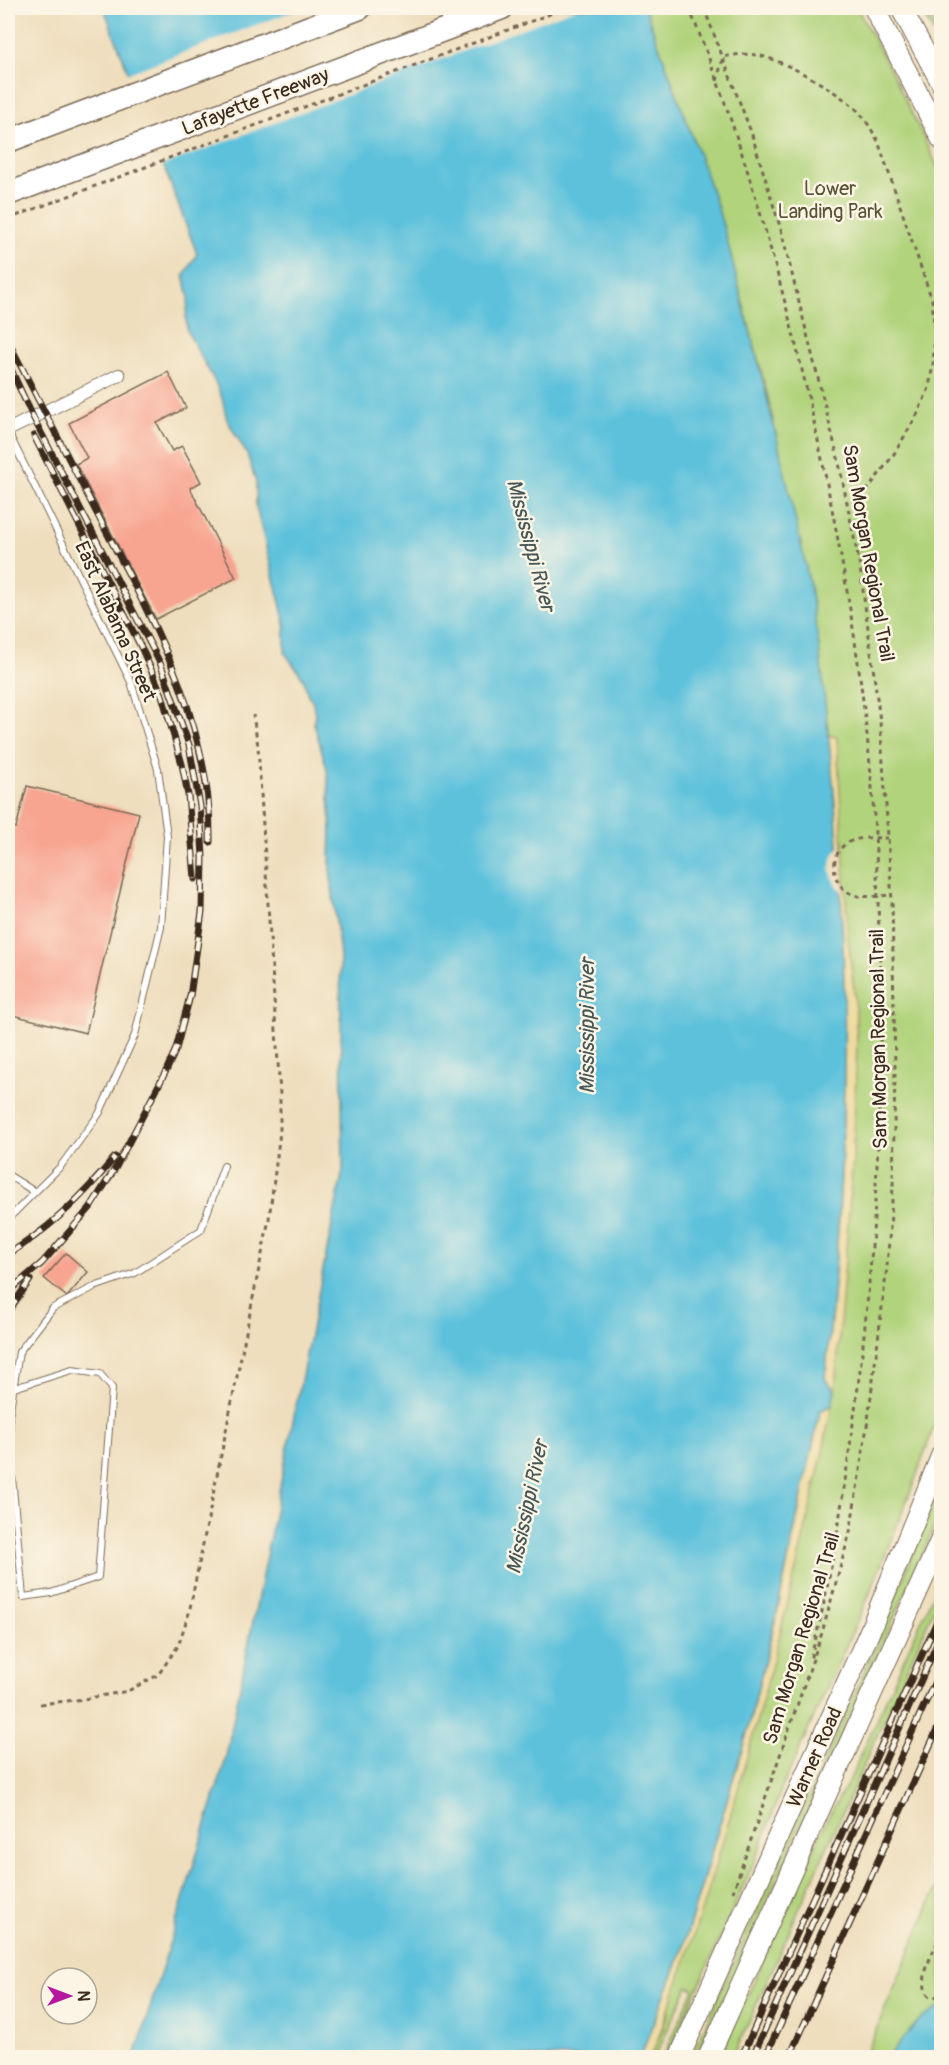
<svg xmlns="http://www.w3.org/2000/svg" width="949" height="2065" font-family="Pangolin,sans-serif">
<rect width="100%" height="100%" fill="#fcf5e5"/>
<filter id="ink" filterUnits="userSpaceOnUse"><feTurbulence type="fractalNoise" baseFrequency=".0167" numOctaves="2"/><feDisplacementMap in="SourceGraphic" scale="12" xChannelSelector="R" yChannelSelector="G"/><feConvolveMatrix kernelMatrix="1 2 1 2 8 2 1 2 1" color-interpolation-filters="sRGB"/></filter>
<filter id="wash" filterUnits="userSpaceOnUse"><feTurbulence type="fractalNoise" baseFrequency=".008" numOctaves="4" result="noise"/><feDisplacementMap in="SourceGraphic" scale="24" xChannelSelector="R" yChannelSelector="G"/><feGaussianBlur stdDeviation="1.35" result="paint"/><feColorMatrix in="noise" values="0 0 0 0 0 0 0 0 0 0 0 0 0 0 0 0 0 1.4 0 .05"/><feComposite in="paint" operator="in"/></filter>
<g filter="url(#wash)">
<rect width="100%" height="100%" fill="#eedebd"/>
<g fill="#b1d37b" stroke="#767e4c" stroke-width="1.5">
<polygon points="645,8 857,8 896,80 942,176 941,1406 915,1480 869,1595 781,1790 761,1846 667,2058 663,2057 694,1989 688,1986 655,2057 651,2057 669,2013 672,1979 793,1542 807,1478 832,1404 835,1390 825,1379 844,1062 838,842 821,672 805,567 767,393 718,209"/>
<polygon points="941,1484 941,1510 923,1553 697,2057 691,2057 879,1639"/>
<polygon points="941,1577 941,1593 733,2057 720,2057 825,1823 850,1779"/>
<polygon points="941,1878 941,2057 864,2058 870,2044"/>
</g>
<polygon fill="#8cb56b" stroke="#647044" stroke-width="1.5" points="920,8 941,8 941,47"/>
<g fill="#eeda9e" stroke="#94825e" stroke-width="1.5">
<path d="M828 735 837 737 848 938 855 998 857 1043 853 1159 835 1390 825 1379C849 1165 851 950 828 735Z"/>
<path d="M832 1405C807 1534 774 1662 738 1789 712 1880 685 1969 651 2057L640 2058 681 1954 746 1736 777 1612 820 1411Z"/>
</g>
<g fill="#5dc1db" stroke="#4c767c" stroke-width="1.5">
<path d="M104 8H645C669 74 694 139 717 206 728 239 735 274 744 308 767 393 787 480 806 567 818 624 823 683 829 741 852 953 848 1168 825 1379L835 1390 832 1405 820 1411 777 1612 746 1736 681 1954 640 2057H135L225 1762 343 1170 340 956 330 869 331 823 327 769 314 723 315 714 313 702 308 695 303 678 285 653V623L256 507V482L247 454 227 420 222 398 215 382 187 331 186 317 189 297 184 276 197 254Z"/>
<polygon points="941,2006 941,2057 888,2057 919,2020"/>
</g>
<g fill="#eedebd">
<polygon points="301,8 577,8 161,166 126,74"/>
<polygon points="842,843 844,894 834,882 830,869 833,855"/>
</g>
<g id="blocks">
<g fill="#f7a490">
<polygon points="168,372 186,408 157,423 172,451 182,446 201,482 190,488 236,578 156,619 76,464 87,458 69,423"/>
<polygon points="27,786 139,813 86,1033 8,1014 8,826 16,828"/>
<polygon points="66,1253 88,1272 67,1297 44,1278"/>
</g>
</g>
</g>
<g filter="url(#ink)">
<use href="#blocks" fill-opacity="0" stroke="#7a6956" stroke-width="1.5"/>
<g fill="none" stroke-linecap="round" stroke-linejoin="round">
<defs>
<g id="service">
<polyline points="8,432 131,682 158,769 167,836 161,927 135,1035 99,1114 60,1167 8,1219"/>
<polyline points="8,1175 35,1192"/>
<polyline points="14,1388 72,1370 100,1374 112,1388 98,1577 51,1593 23,1597 11,1466 9,1416 19,1352 53,1308 94,1287 135,1273 201,1230 224,1166"/>
</g>
<polyline id="minor" points="8,430 119,375"/>
<g id="trunk">
<polyline points="874,8 942,140"/>
<polyline points="901,8 942,84"/>
<polyline points="679,2058 869,1633 942,1454"/>
<polyline points="708,2058 942,1537"/>
</g>
<g id="motorway">
<polyline points="8,141 360,8"/>
<polyline points="8,194 502,8"/>
</g>
</defs>
<use href="#service" stroke="#7a6956" stroke-width="8"/>
<use href="#minor" stroke="#7a6956" stroke-width="14"/>
<use href="#trunk" stroke="#7a6956" stroke-width="22"/>
<use href="#motorway" stroke="#7a6956" stroke-width="25"/>
<g stroke="#7a6956" stroke-width="3" stroke-dasharray="4.5 4.5" stroke-linecap="butt">
<path d="M689 8C740 132 777 264 808 395 833 507 855 621 867 736 876 815 878 894 880 972 882 1119 875 1256 856 1402 844 1489 833 1576 810 1660"/>
<polyline points="704,8 751,132 781,230 838,458 860,567 880,721 886,805 892,901 895,1070 893,1187 887,1267 868,1420 850,1532 822,1633 733,1892"/>
<path d="M717 81 723 57C734 55 745 53 756 55 783 59 833 89 854 107 864 116 871 129 878 141L932 300 935 334 933 364 929 388 917 415 894 454 868 489 860 498 848 504"/>
<polyline points="8,219 566,8"/>
<path d="M888 838C875 838 859 836 847 843 827 856 832 888 854 895 865 898 880 896 891 895"/>
<polyline points="40,1704 84,1699 128,1691 158,1675 178,1646 189,1613 269,1219 280,1132 280,1094 258,746 253,715"/>
<path d="M942 1934C934 1949 916 1981 929 1996L942 1997"/>
</g>
<use href="#service" stroke="#fff" stroke-width="6"/>
<use href="#minor" stroke="#fff" stroke-width="12"/>
<use href="#trunk" stroke="#fff" stroke-width="20"/>
<use href="#motorway" stroke="#fff" stroke-width="22"/>
<defs>
<g id="rail">
<path d="M8 341C41 404 73 468 106 531 157 628 212 729 210 842"/>
<polyline points="8,363 33,417 161,665 189,745 200,806 203,857 202,912 190,996 176,1049 167,1069 116,1167 90,1208 42,1263 8,1292"/>
<polyline points="34,436 142,649 162,695 182,764 188,795 195,879"/>
<path d="M8 1254C49 1230 85 1194 115 1157"/>
<polyline points="8,1312 30,1280"/>
<polyline points="741,2058 942,1610"/>
<polyline points="752,2058 942,1633"/>
<polyline points="765,2058 942,1666"/>
<polyline points="789,2058 942,1719"/>
</g>
</defs>
<use href="#rail" stroke="#3b2a1e" stroke-width="7"/>
<use href="#rail" stroke="#fcf5e5" stroke-width="4.5" stroke-dasharray="14" stroke-linecap="butt"/>
</g>
</g>
<g text-anchor="middle" stroke-width="5" stroke-linejoin="round" paint-order="stroke">
<g font-size="20" fill="#3b2a1e" stroke="#fcf5e5">
<text transform="translate(255 101) rotate(-21)" y="7">Lafayette Freeway</text>
<text transform="translate(869 553) rotate(80)" y="7">Sam Morgan Regional Trail</text>
<text transform="translate(116 621) rotate(66)" y="7">East Alabama Street</text>
<text transform="translate(878 1039) rotate(-91)" y="7">Sam Morgan Regional Trail</text>
<text transform="translate(801 1638) rotate(-73)" y="7">Sam Morgan Regional Trail</text>
<text transform="translate(814 1757) rotate(-66)" y="7">Warner Road</text>
</g>
<g font-size="20" fill="#585435" stroke="#fcf5e5">
<text x="830" y="195">Lower<tspan x="830" dy="23">Landing Park</tspan></text>
</g>
<g font-size="21" font-style="italic" fill="#455757" stroke="#fcf5e5">
<text transform="translate(531 545) rotate(75)" y="7">Mississippi River</text>
<text transform="translate(587 1026) rotate(-90)" y="7">Mississippi River</text>
<text transform="translate(527 1507) rotate(-78)" y="7">Mississippi River</text>
</g>
</g>
<rect width="949" height="2065" fill="none" stroke="#fcf5e5" stroke-width="30"/>
<g transform="translate(69 1996) rotate(90)"><circle r="28" fill="#fcf5e5" stroke="#afa495" stroke-width="1.5"/>
<path d="M0-4.5L10 22L0 15L-10 22Z" fill="#b5179e"/>
<text y="-9" font-size="16" font-weight="bold" text-anchor="middle" fill="#3b2a1e">N</text>
</g>
</svg>
